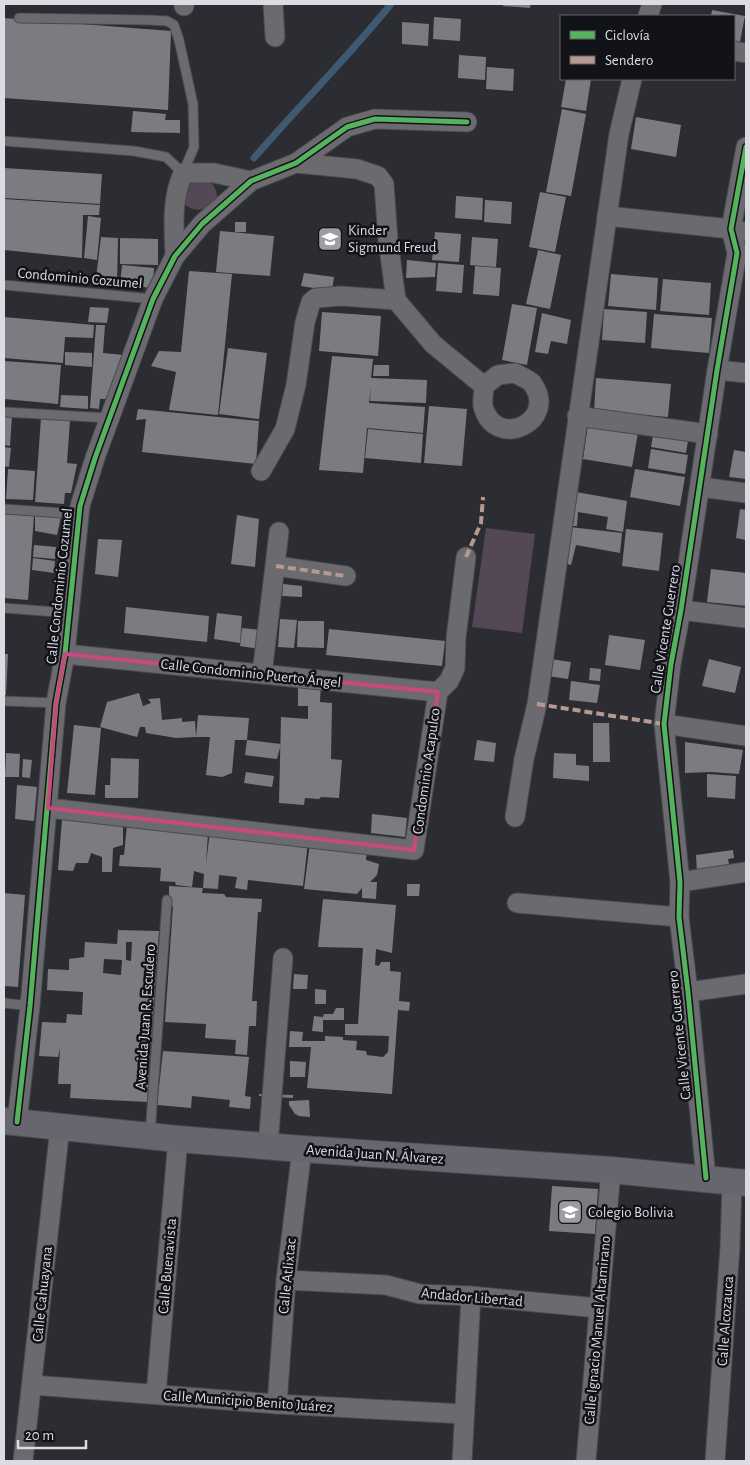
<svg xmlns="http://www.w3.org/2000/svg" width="750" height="1465" font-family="'Alegreya Sans',sans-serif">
<rect width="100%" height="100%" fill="#2c2d33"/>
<g fill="#544856">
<path d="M190 181 211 182C238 217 160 221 190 181Z"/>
<polygon points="486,528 535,534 522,633 472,627"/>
</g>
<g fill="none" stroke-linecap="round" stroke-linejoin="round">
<path stroke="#3f5a70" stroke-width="7" d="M254 158C299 106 348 57 391 4"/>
</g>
<g fill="#7a7c81" fill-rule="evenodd">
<polygon points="504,4 531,4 530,8 503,6"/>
<polygon points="712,10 745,16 739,47 734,46 734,16 711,16"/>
<polygon points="434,17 461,19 460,41 433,39"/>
<polygon points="4,18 171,31 168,110 4,98"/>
<polygon points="402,22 429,24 428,46 402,44"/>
<polygon points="459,55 486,57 485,80 458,78"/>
<polygon points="487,67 514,69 513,91 486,89"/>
<polygon points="566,79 591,79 586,111 561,107"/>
<polygon points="562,109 586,114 571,196 546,192"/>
<polygon points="133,111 166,114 165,120 180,120 180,133 131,132"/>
<polygon points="636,117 681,125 676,157 631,149"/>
<polygon points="4,168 102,174 100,204 4,198"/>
<polygon points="540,192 566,197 555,252 529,247"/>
<polygon points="456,196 483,198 482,220 455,218"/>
<polygon points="4,199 100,205 99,215 83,215 82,258 4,250"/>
<polygon points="485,200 512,202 511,224 484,222"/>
<polygon points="88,216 101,218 97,260 84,258"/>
<rect x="235" y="222" width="11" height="10"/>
<polygon points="220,231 274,236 270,276 216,272"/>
<polygon points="435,232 461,234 459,262 432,260"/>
<polygon points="101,237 118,238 117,286 95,286"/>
<polygon points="472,237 498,239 496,267 470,265"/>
<polygon points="120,238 158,239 158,265 120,264"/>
<polygon points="538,250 561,255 550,309 526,304"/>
<polygon points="407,260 436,263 435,277 406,278"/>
<polygon points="438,263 464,265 462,293 436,291"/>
<polygon points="122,265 154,268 153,288 120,285"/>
<polygon points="475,266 501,268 499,296 473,294"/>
<polygon points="189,271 232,274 218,415 169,410 176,372 151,366 159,351 181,352"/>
<polygon points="304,273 334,277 332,291 301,286"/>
<polygon points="611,274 658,278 656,310 608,306"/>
<polygon points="663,279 711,283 709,315 660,311"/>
<polygon points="512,304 537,308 527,365 502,360"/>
<polygon points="90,307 109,308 107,323 88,322"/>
<polygon points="604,309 647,312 645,343 602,340"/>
<polygon points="322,312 381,316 378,356 319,351"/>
<polygon points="542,313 571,320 567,344 551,341 548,354 535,352"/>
<polygon points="654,314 712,318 709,353 651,348"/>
<polygon points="4,317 94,325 93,338 65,337 63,363 4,358"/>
<polygon points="96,325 105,325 103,353 123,355 107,399 100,399 99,409 90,408"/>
<polygon points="228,348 267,353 259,419 219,414"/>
<polygon points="65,352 92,353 92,367 65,365"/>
<polygon points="332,356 373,359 371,378 427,380 426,403 370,401 371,387 369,403 425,407 423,433 367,428 363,473 319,470"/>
<polygon points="4,361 61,365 58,404 4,399"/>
<polygon points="374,365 389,365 389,376 373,376"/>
<polygon points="596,378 671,384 668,417 594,411"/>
<polygon points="61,395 88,396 88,409 60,407"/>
<polygon points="429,406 467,409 462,466 424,463"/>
<polygon points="138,409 259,421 256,464 142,452 146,419 136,420"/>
<polygon points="4,416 12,416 10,446 4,445"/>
<polygon points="41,418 70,420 67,463 77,464 71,493 65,493 64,504 35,502"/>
<polygon points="588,425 638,433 632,467 583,459"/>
<polygon points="368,429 423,434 421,463 365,458"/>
<polygon points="653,435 688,441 686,453 651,447"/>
<polygon points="4,447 11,448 9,467 4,466"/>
<polygon points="651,449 688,455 685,474 648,468"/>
<polygon points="734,450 746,452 746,479 729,477"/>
<polygon points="8,469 35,471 33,500 6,499"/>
<polygon points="635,469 685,477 680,506 630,497"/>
<polygon points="576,492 627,501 623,532 606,529 608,517 578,512 577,526 572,526"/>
<polygon points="740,509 746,510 746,540 736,538"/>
<polygon points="4,513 34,515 28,600 4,598"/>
<polygon points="35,515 61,517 57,535 35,531"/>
<polygon points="237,515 259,519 255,567 231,564"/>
<polygon points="570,527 622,533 620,553 576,545 571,565 562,563"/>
<polygon points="626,529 663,533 659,571 622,566"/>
<polygon points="98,539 122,540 118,577 95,574"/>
<polygon points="34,545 56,547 55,559 33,557"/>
<polygon points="33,558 55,561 54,573 32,570"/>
<polygon points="711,569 746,573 746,606 707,602"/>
<polygon points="283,584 302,586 302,597 282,596"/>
<polygon points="126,607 209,616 207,642 124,633"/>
<polygon points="217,613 242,616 240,643 214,639"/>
<polygon points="280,619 297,620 294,648 278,647"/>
<polygon points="298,621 324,621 324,648 297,647"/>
<polygon points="242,628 261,630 259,649 240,646"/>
<polygon points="329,629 445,641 442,666 326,655"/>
<polygon points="609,635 645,640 640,670 605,665"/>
<polygon points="4,654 8,654 6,695 4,695"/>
<polygon points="551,659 571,662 568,679 548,676"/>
<polygon points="709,659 741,667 735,693 702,686"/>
<polygon points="590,668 601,669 600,681 589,680"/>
<polygon points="298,681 321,683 320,702 332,703 331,759 342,760 339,798 321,797 319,799 305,798 304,805 279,803 281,717 308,719 308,706 298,706"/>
<polygon points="571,681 600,685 597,703 569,700"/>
<polygon points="139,693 143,706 151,703 148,699 160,698 162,720 182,718 182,722 195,721 196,737 176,738 146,733 145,727 140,727 137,737 100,727 107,702"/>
<polygon points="198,715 249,718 247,740 281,744 277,759 245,755 247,740 235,740 232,773 222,777 206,775 210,737 196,737"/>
<polygon points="593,723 609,723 610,762 593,762"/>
<polygon points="74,725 101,728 95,795 67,793"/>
<polygon points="477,740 496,743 494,762 474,760"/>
<polygon points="685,742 743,750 739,774 711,772 685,773"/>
<polygon points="6,753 20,754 19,777 5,777"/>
<polygon points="554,753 576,754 576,765 589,766 589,781 553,778"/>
<polygon points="111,758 139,759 138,798 105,798 105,785 110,785"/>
<polygon points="23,759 32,760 30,778 22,777"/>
<polygon points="246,772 274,776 272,787 244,783"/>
<polygon points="707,774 736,776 735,799 707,797"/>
<polygon points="17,785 37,787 34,821 15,819"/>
<polygon points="372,814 407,818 405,837 371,833"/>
<polygon points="62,819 123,821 123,845 113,848 112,872 102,872 102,857 91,853 88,863 76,863 73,871 58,870"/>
<polygon points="127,825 208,833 206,864 210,831 308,842 303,886 248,880 247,890 235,888 237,877 219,875 218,889 203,888 202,893 224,894 226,897 262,899 261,912 258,912 252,1001 257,1001 256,1026 249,1026 247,1055 235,1054 236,1040 205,1038 206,1024 165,1022 173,906 169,907 169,886 203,888 204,874 194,871 192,887 176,885 175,882 160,881 161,868 119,866 120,855 124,855"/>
<polygon points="310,843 367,849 366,860 379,864 377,875 370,882 377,882 376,899 362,898 362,888 357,894 304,889"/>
<polygon points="733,850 734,858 728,859 730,869 697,874 696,855"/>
<polygon points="407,884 420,884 419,896 407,896"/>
<polygon points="4,893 25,895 18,987 4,986"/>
<polygon points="323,899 396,905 392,953 376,949 375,965 379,966 381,962 390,962 390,971 401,972 399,1001 410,1002 409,1011 398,1010 392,1094 307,1088 311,1047 289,1047 290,1031 303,1032 302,1041 325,1041 325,1036 343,1037 343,1040 357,1041 356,1050 366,1051 367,1055 383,1057 388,1052 389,1036 345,1035 345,1024 358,1024 363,948 318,947"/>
<path d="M118 930 159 931 147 1102 70 1098 71 1084H58L60 1048 58 1057 39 1056 42 1022 66 1023 67 1014 82 1015 83 992 47 990 48 969 69 970V959L84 957 85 942 117 944ZM126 942H132L131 961 126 960ZM104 959 122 960 121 975 103 973Z"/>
<polygon points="294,974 308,975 307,989 293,989"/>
<polygon points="315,989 326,990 326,1004 315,1004"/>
<polygon points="336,1008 344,1008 344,1020 323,1020 323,1032 312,1031 314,1016 323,1017 324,1014 333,1014"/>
<polygon points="163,1051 249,1057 245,1096 251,1097 250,1109 229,1107 230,1100 192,1096 191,1108 157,1105"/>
<polygon points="290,1061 306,1062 305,1077 290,1077"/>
<polygon points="259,1094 293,1095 293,1098 259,1096"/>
<polygon points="309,1100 310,1117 299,1116 295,1114 289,1105 289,1101"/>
<polygon points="552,1186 598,1189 595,1234 549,1231"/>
</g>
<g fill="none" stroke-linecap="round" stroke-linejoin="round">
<defs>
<g id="service">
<polyline points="4,141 134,151 166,157 183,173 194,147 193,104 179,40 174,25 167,21 148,20 19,18"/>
<polyline points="4,285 153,299"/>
<polyline points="4,412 110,418"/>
<polyline points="4,509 77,514"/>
<polyline points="4,608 70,613"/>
<polyline points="4,701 56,703"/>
<polyline points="4,1003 30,1006"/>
<polyline points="150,1135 167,900"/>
</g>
<g id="minor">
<polyline points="184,4 184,6"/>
<polyline points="273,4 275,37"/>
<polyline points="648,16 652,4"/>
<polyline points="734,51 746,53"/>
<polyline points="296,163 357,169 378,176 384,184 388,240 396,300 433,344 484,386"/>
<polyline points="607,216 731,229 746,232"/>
<path d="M175 256C174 226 171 201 183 173H214L251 181"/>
<polyline points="717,370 746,373"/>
<path d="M515 373C520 376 528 379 532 383 560 421 495 452 483 406 482 400 484 392 484 386L498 375Z"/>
<polyline points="577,416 708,434"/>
<polyline points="261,471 285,429 296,385 305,322 311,302 316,298 341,296 396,300"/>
<polyline points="700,487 746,493"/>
<polyline points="276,566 346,576"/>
<polyline points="681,610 746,618"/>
<polyline points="65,654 438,692"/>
<polyline points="262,674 279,532"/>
<polyline points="438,692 449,681 455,668 456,638 466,557"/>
<polyline points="664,724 746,736"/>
<polyline points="48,808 414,850 438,692"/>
<polyline points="515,817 524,759 537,704 619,134 632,79"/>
<polyline points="680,882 746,872"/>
<polyline points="517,903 679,917"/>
<polyline points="688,992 746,984"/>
<polyline points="17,1122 30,1006 56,703 65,654 80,506 95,458 153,299 175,256 202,224 251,181 296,163 347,127 375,119 467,122"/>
<polyline points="268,1146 283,958"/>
<polyline points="706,1178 688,992 679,917 680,882 664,724 671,664 681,610 717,370 737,253 731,229 746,147"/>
<polyline points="286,1280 386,1285 420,1294 471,1296 598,1308"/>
<polyline points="33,1385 277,1404 464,1414"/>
<polyline points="156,1394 178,1139"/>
<polyline points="277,1404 286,1280 302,1149"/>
<polyline points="23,1461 60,1127"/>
<polyline points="462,1461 471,1296"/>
<polyline points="586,1461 611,1170"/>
<polyline points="715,1461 730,1247 732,1182"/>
</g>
<polyline id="secondary" points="4,1121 178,1139 302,1149 611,1170 746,1183"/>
</defs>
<use href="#service" stroke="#49494f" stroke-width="11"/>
<use href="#minor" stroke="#49494f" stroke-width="21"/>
<use href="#secondary" stroke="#49494f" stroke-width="28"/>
<use href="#service" stroke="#6a6a6f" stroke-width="9"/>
<use href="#minor" stroke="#6a6a6f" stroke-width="19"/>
<use href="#secondary" stroke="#67656e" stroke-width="26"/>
<g stroke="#b69a8f" stroke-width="4" stroke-dasharray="8 4" stroke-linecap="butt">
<polyline points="466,557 481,523 483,497"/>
<polyline points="276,566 346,576"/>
<polyline points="537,704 664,724"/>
</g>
<defs>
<g id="cycleway">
<polyline points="17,1122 30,1006 56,703 65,654 80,506 95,458 153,299 175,256 202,224 251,181 296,163 347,127 375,119 467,122"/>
<polyline points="706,1178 688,992 679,917 680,882 664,724 671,664 681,610 717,370 737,253 731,229 746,147"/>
</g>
</defs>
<use href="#cycleway" stroke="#121318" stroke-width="8"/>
<use href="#cycleway" stroke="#56b35d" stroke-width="5"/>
</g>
<path fill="none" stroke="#c8497d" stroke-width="4" stroke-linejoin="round" d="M65 654 438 692 414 850 48 808 56 703Z"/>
<defs>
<symbol id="school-square" viewBox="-11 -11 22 22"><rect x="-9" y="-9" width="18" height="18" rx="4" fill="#9d9ea5" stroke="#121318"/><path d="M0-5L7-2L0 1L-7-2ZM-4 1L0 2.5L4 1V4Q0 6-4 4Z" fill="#fff"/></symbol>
</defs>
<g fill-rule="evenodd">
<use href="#school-square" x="316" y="225" width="28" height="28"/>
<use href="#school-square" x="556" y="1198" width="28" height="28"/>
</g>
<g text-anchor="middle" stroke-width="5" stroke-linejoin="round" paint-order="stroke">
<g font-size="15" fill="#dadbe3" stroke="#121318" text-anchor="start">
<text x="348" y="235">Kinder<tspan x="348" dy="17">Sigmund Freud</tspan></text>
<text x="588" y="1217">Colegio Bolivia</text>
</g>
<g font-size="15" fill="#dadbe3" stroke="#121318">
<text transform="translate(80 278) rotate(5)" y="5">Condominio Cozumel</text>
<text transform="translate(59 586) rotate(-84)" y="5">Calle Condominio Cozumel</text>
<text transform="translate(665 629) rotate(-81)" y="5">Calle Vicente Guerrero</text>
<text transform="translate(251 673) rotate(6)" y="5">Calle Condominio Puerto Ángel</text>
<text transform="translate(426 771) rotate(-82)" y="5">Condominio Acapulco</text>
<text transform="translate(145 1017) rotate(-86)" y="5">Avenida Juan R. Escudero</text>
<text transform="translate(679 1035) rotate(-96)" y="5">Calle Vicente Guerrero</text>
<text transform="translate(375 1154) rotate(4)" y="5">Avenida Juan N. Álvarez</text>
<text transform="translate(167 1266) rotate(-85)" y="5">Calle Buenavista</text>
<text transform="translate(287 1276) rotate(-84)" y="5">Calle Atlixtac</text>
<text transform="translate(42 1294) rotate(-84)" y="5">Calle Cahuayana</text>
<text transform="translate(472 1297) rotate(5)" y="5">Andador Libertad</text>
<text transform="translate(725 1321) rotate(-86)" y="5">Calle Alcozauca</text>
<text transform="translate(597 1330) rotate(-85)" y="5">Calle Ignacio Manuel Altamirano</text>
<text transform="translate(248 1401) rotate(4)" y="5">Calle Municipio Benito Juárez</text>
</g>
</g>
<rect width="750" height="1465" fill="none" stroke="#dadbe3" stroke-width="10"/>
<rect x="560" y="15" width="175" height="65" fill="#121318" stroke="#626369"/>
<rect x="570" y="31" width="25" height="8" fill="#56b35d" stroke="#626369"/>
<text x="605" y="40" font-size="15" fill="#dadbe3">Ciclovía</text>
<rect x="570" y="56" width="25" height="8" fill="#b69a8f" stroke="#626369"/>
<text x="605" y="65" font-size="15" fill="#dadbe3">Sendero</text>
<path d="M18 1440v8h68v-8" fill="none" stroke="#dadbe3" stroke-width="2.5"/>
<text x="25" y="1440" font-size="15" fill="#dadbe3" stroke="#121318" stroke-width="4" paint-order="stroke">20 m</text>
</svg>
